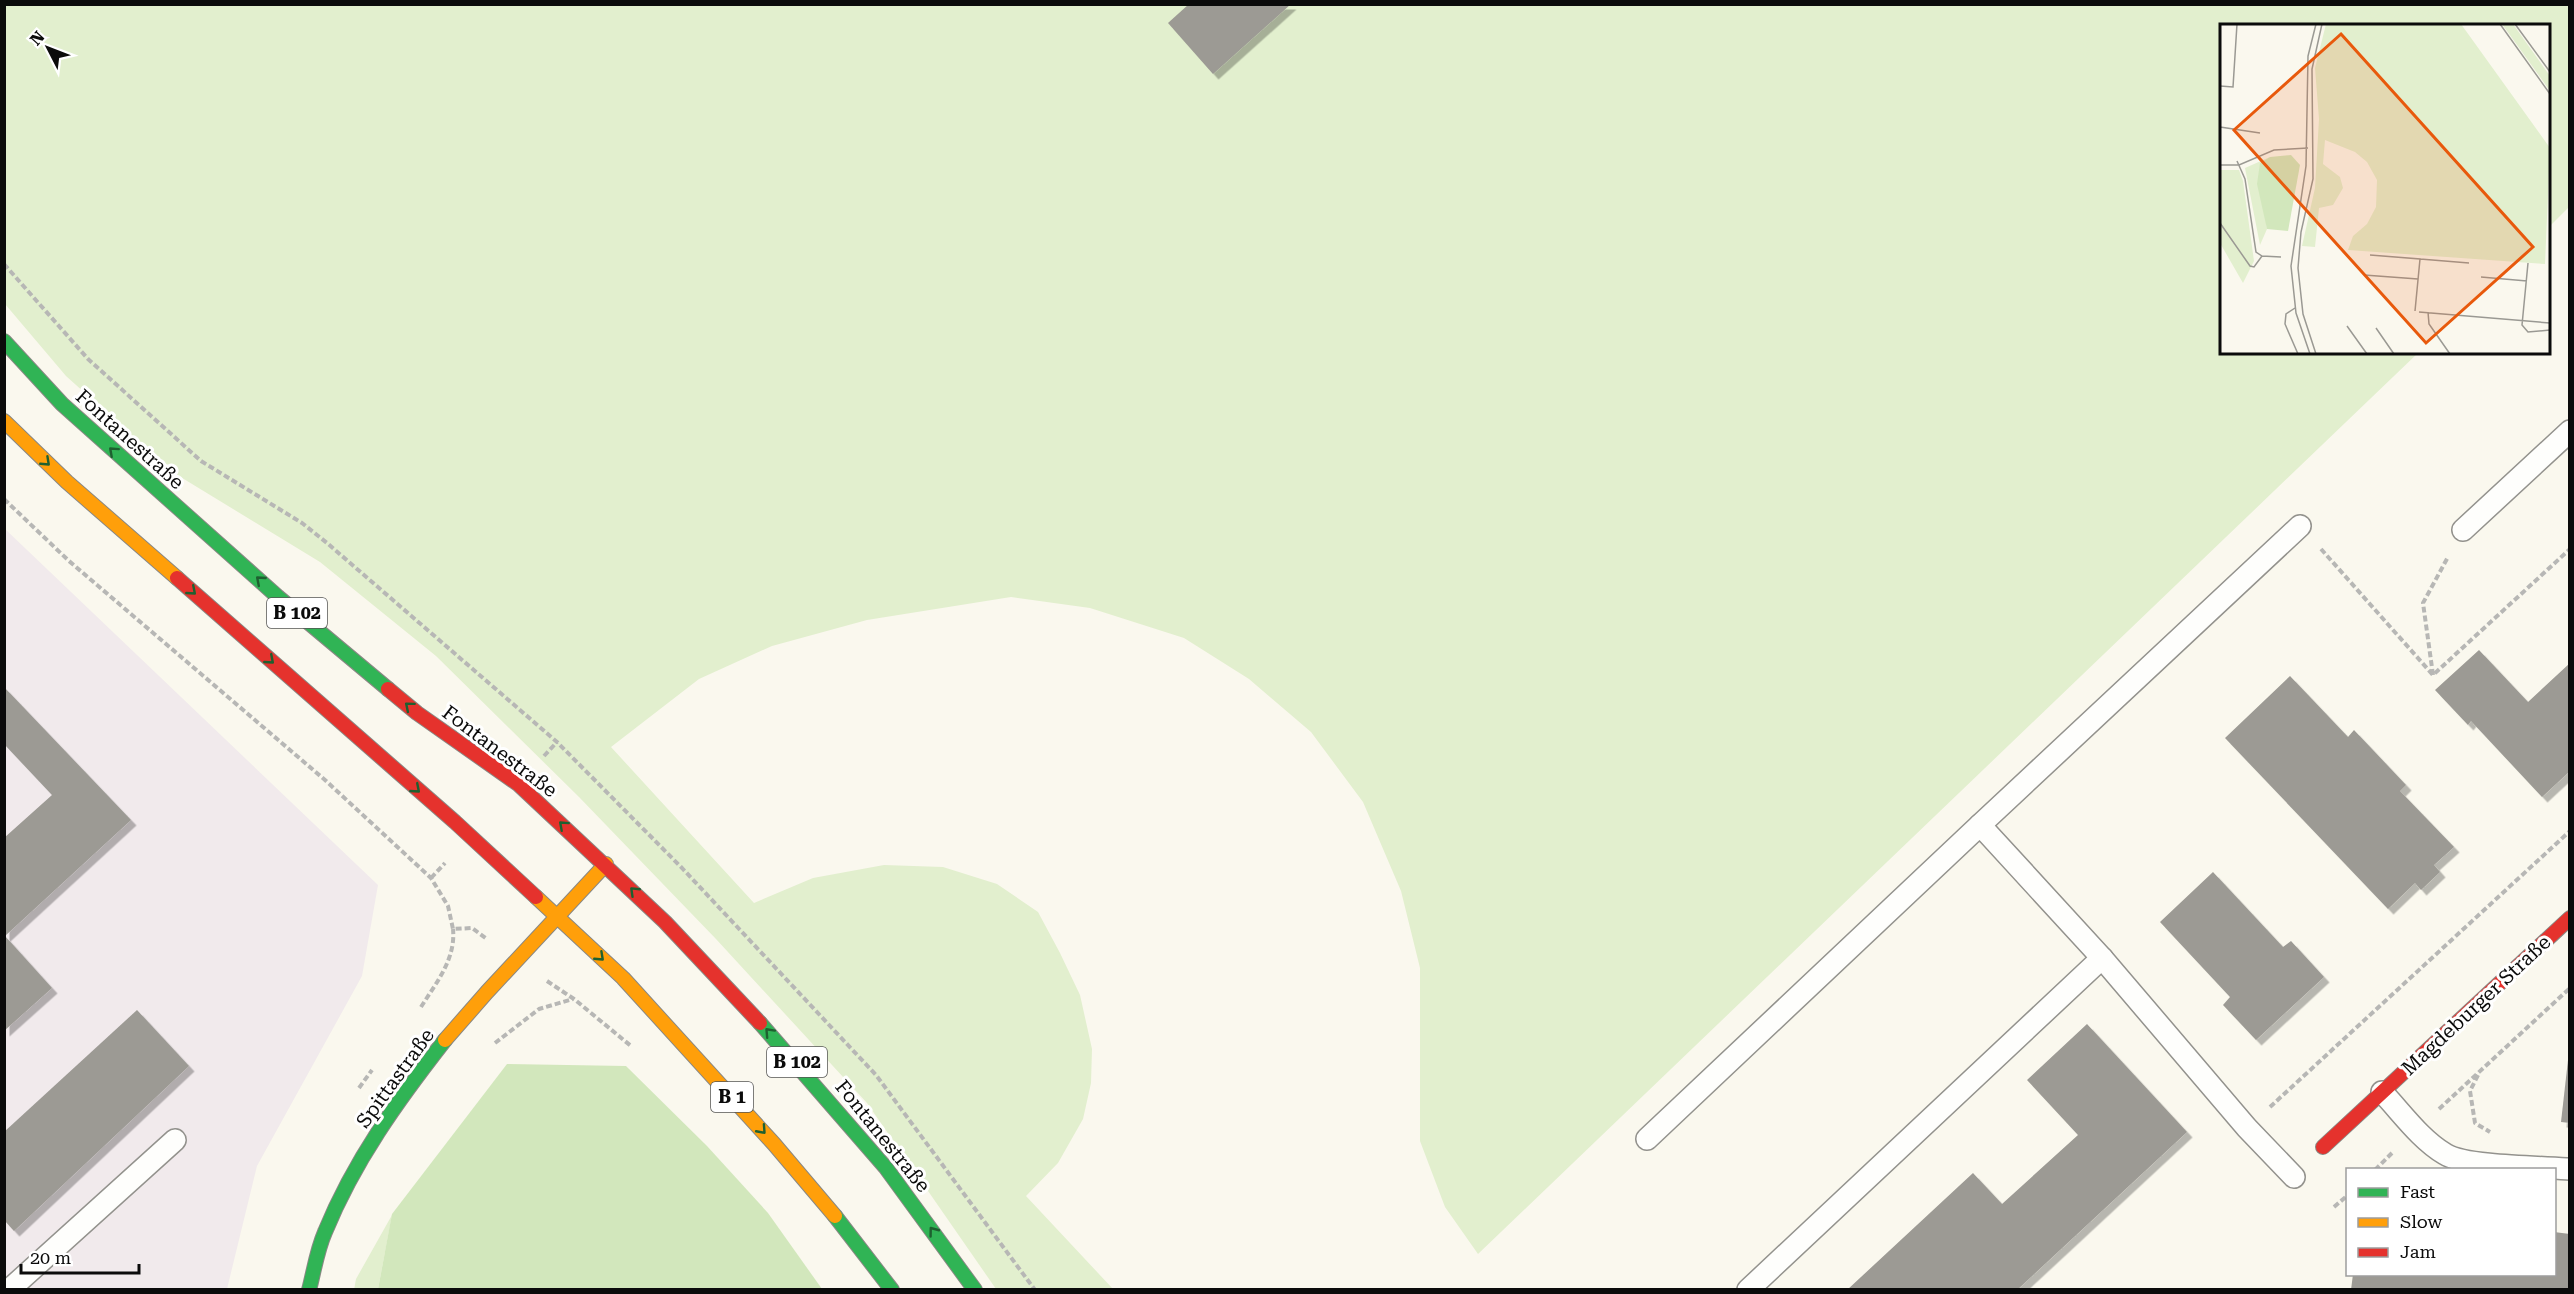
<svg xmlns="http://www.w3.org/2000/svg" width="2574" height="1294" font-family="'Roboto Serif',serif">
<defs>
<filter id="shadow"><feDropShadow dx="5.5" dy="5.5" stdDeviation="0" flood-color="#0004"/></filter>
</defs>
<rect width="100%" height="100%" fill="#faf8ee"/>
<polygon fill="#f1eaec" points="4,528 378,885 362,976 257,1166 227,1289 5,1289"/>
<g fill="#e2efce">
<polygon points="4,5 2569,5 2569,207 2549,227 2548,26 2222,26 2222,352 2418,353 1478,1254 1445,1207 1420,1141 1420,968 1401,891 1363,802 1311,732 1249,679 1184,638 1090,608 1011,597 867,620 772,646 699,679 611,747 754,903 813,878 884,865 943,867 997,884 1038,912 1060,953 1080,995 1092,1049 1091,1083 1083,1119 1058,1163 1026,1196 1113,1289 996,1289 867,1103 716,939 579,797 436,656 320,562 174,473 66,376 5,304"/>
<polygon points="392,1215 378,1289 354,1290 356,1279"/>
</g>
<polygon fill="#d2e7bc" points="507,1064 626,1066 707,1146 768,1213 822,1289 378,1289 392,1214"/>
<g fill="#9c9a94" filter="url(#shadow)">
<polygon points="1189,4 1291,4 1213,74 1168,23"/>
<polygon points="2479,650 2528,702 2570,663 2570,771 2542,797 2471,721 2468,725 2435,690"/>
<polygon points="2290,676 2348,737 2354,730 2406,785 2400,791 2454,847 2434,865 2440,872 2421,890 2415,883 2388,909 2225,738"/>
<polygon points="4,687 131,820 5,936 52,988 4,1031 4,838 52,795 4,744"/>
<polygon points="2213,872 2283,947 2291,941 2324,977 2256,1040 2223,1005 2230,997 2160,922"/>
<polygon points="137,1010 189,1066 14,1231 4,1220 4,1132"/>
<polygon points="2087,1024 2187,1132 2017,1290 1847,1290 1973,1173 2002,1204 2078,1135 2027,1080"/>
<polygon points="2568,1060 2570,1060 2570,1123 2561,1122"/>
<polygon points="2554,1232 2570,1234 2570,1290 2351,1290 2353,1274 2554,1274"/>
</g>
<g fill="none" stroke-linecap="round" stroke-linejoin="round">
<defs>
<g id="lane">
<polyline points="2463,530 2570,431"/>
<polyline points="1980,825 2300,526"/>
<path d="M2382 1092C2402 1113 2420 1139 2445 1154 2465 1167 2542 1167 2570 1169"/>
<polyline points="1647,1139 1980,825 2102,958 2247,1128 2294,1177"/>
<polyline points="9,1290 175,1140"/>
<polyline points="1748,1290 2102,958"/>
</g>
<g id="fast">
<polyline points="4,341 62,404 278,597 388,689"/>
<polyline points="760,1023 886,1168 975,1290"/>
<polyline points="835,1216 892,1290"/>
<path d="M309 1290C314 1271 317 1250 325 1232 354 1161 398 1100 445 1040"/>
</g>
<g id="slow">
<polyline points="4,421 67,482 177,578"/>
<polyline points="536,897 623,978 774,1144 835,1216"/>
<polyline points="445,1040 487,992 606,864"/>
</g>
<g id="jam">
<polyline points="177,578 455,822 536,897"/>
<polyline points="388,689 417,713 518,784 665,922 760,1023"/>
<polyline points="2323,1147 2570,918"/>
</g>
</defs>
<use href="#lane" stroke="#93928d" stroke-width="24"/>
<use href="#fast" stroke="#898884" stroke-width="16"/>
<use href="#slow" stroke="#898884" stroke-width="16"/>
<use href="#jam" stroke="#898884" stroke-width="16"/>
<g stroke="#b7b7b5" stroke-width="4" stroke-dasharray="6 3" stroke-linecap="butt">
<polyline points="4,264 88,359 201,461 302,523 327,543 557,742 682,868 876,1075 1035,1290"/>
<polyline points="4,499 69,561 325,780 431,878 448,906 453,929 472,928 487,939"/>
<polyline points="2321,549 2433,675 2570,549"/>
<polyline points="2433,675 2423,603 2448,557"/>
<polyline points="544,756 557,742"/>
<polyline points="431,878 445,863"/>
<polyline points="547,981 574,999 631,1046"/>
<path d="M421 1007C436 983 456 959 453 929"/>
<polyline points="495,1043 539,1009 573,999"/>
<polyline points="2478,1075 2470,1091 2475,1123 2490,1132"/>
<polyline points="359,1088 372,1070"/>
<polyline points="2270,1107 2570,831"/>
<polyline points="2439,1109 2570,988"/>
<polyline points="2375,1170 2394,1151"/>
<polyline points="2334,1207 2348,1195"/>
</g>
<use href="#lane" stroke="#fefefc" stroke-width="21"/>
<use href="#fast" stroke="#30b455" stroke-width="14"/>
<use href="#slow" stroke="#ff9f0a" stroke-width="14"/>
<use href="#jam" stroke="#e5322d" stroke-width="14"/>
</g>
<defs><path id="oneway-chevron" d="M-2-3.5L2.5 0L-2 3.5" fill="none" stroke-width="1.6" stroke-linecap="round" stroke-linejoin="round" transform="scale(1.5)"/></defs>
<g stroke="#1e6030">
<use href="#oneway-chevron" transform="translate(113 451) rotate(-138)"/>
<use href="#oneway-chevron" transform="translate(46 462) rotate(43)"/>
<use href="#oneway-chevron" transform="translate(260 580) rotate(-139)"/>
<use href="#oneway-chevron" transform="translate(192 591) rotate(41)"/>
<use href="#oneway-chevron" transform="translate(270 660) rotate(41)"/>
<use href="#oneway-chevron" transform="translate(409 706) rotate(-140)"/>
<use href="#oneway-chevron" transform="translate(416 789) rotate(41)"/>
<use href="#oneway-chevron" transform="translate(563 825) rotate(-138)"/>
<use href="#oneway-chevron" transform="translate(634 891) rotate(-136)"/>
<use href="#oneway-chevron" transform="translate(600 957) rotate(43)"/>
<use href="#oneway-chevron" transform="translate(769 1032) rotate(-133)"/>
<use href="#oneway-chevron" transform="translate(762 1130) rotate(48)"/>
<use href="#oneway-chevron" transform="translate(933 1231) rotate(-127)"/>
</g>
<g text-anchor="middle" stroke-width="6" stroke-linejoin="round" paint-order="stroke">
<g fill="#fff" stroke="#545454" stroke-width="1.5">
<rect x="267" y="598" width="60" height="30" rx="4.5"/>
<rect x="767" y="1047" width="60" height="30" rx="4.5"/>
<rect x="711" y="1082" width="42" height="30" rx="4.5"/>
</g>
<g font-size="18" font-weight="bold" fill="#0b0b0b">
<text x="297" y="619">B 102</text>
<text x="797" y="1068">B 102</text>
<text x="732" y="1103">B 1</text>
</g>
<g font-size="20" fill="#0b0b0b" stroke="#fff">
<text transform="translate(130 439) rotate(42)" y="7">Fontanestraße</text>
<text transform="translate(500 751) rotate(37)" y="7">Fontanestraße</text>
<text transform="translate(2476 1005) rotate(-43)" y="7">Magdeburger Straße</text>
<text transform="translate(395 1078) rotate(-54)" y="7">Spittastraße</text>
<text transform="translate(883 1136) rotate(51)" y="7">Fontanestraße</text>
</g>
</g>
<g transform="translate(2220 24)">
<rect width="330" height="330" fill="#faf8ee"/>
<path d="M106 0H241L330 124 325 240 128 226 133 212 147 200 156 183 157 156 147 138 135 128 105 116 103 140 120 153 123 164 113 181 99 184 95 223 82 222 95 164 99 95 95 44ZM282 0H293L330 52V67ZM50 133 40 139 47 205 40 221 25 144ZM0 146H19L23 157 34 237 23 259 0 219Z" fill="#e2efce"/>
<path d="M71 131 80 141 68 207 47 205 37 160 40 139 50 133Z" fill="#d2e7bc"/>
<path fill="none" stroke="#9a9993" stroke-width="1.5" d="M280 0 330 70M295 0 330 48M0 62 13 63 17 0M0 103 40 109M17 137 25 155 36 228 42 232 61 233M0 141H19L54 126 88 124M0 199 30 242 34 243 42 232M150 231 200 235 195 287M200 235 249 239M308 239 302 301 308 308 330 306M144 251 198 255M261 253 307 257M75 284 66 290 65 300 78 330M199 288 330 299M208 288 209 300 230 330M127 302 147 330M156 304 174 330M90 330 76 289 71 242 86 142 88 32 96 0M96 330 83 290 78 244 81 208 93 155 92 45 102 0"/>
<path fill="#e8590c" fill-opacity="0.15" stroke="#e8590c" stroke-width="3" d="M121 10 313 223 206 319 14 106Z"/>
<rect width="330" height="330" fill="none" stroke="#0b0b0b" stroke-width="3"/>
</g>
<rect width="2574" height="1294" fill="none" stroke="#0b0b0b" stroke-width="12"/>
<rect x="2346" y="1168" width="210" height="108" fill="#ffffff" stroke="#9d9d9d" stroke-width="1.5"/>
<rect x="2358" y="1188" width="30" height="9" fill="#30b455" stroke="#9d9d9d" stroke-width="1.5"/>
<text x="2400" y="1198" font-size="18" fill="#0b0b0b">Fast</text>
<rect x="2358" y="1218" width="30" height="9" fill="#ff9f0a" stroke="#9d9d9d" stroke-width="1.5"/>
<text x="2400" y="1228" font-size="18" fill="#0b0b0b">Slow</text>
<rect x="2358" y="1248" width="30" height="9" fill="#e5322d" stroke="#9d9d9d" stroke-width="1.5"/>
<text x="2400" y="1258" font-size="18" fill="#0b0b0b">Jam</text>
<g transform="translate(48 48) rotate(312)" stroke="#ffffff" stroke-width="4.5" paint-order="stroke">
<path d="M0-4.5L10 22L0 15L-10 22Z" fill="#0b0b0b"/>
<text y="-9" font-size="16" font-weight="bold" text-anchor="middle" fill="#0b0b0b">N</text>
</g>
<path d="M21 1264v9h118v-9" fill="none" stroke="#0b0b0b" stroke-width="3"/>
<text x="30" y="1264" font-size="18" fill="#0b0b0b" stroke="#ffffff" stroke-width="4.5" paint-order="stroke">20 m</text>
</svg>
